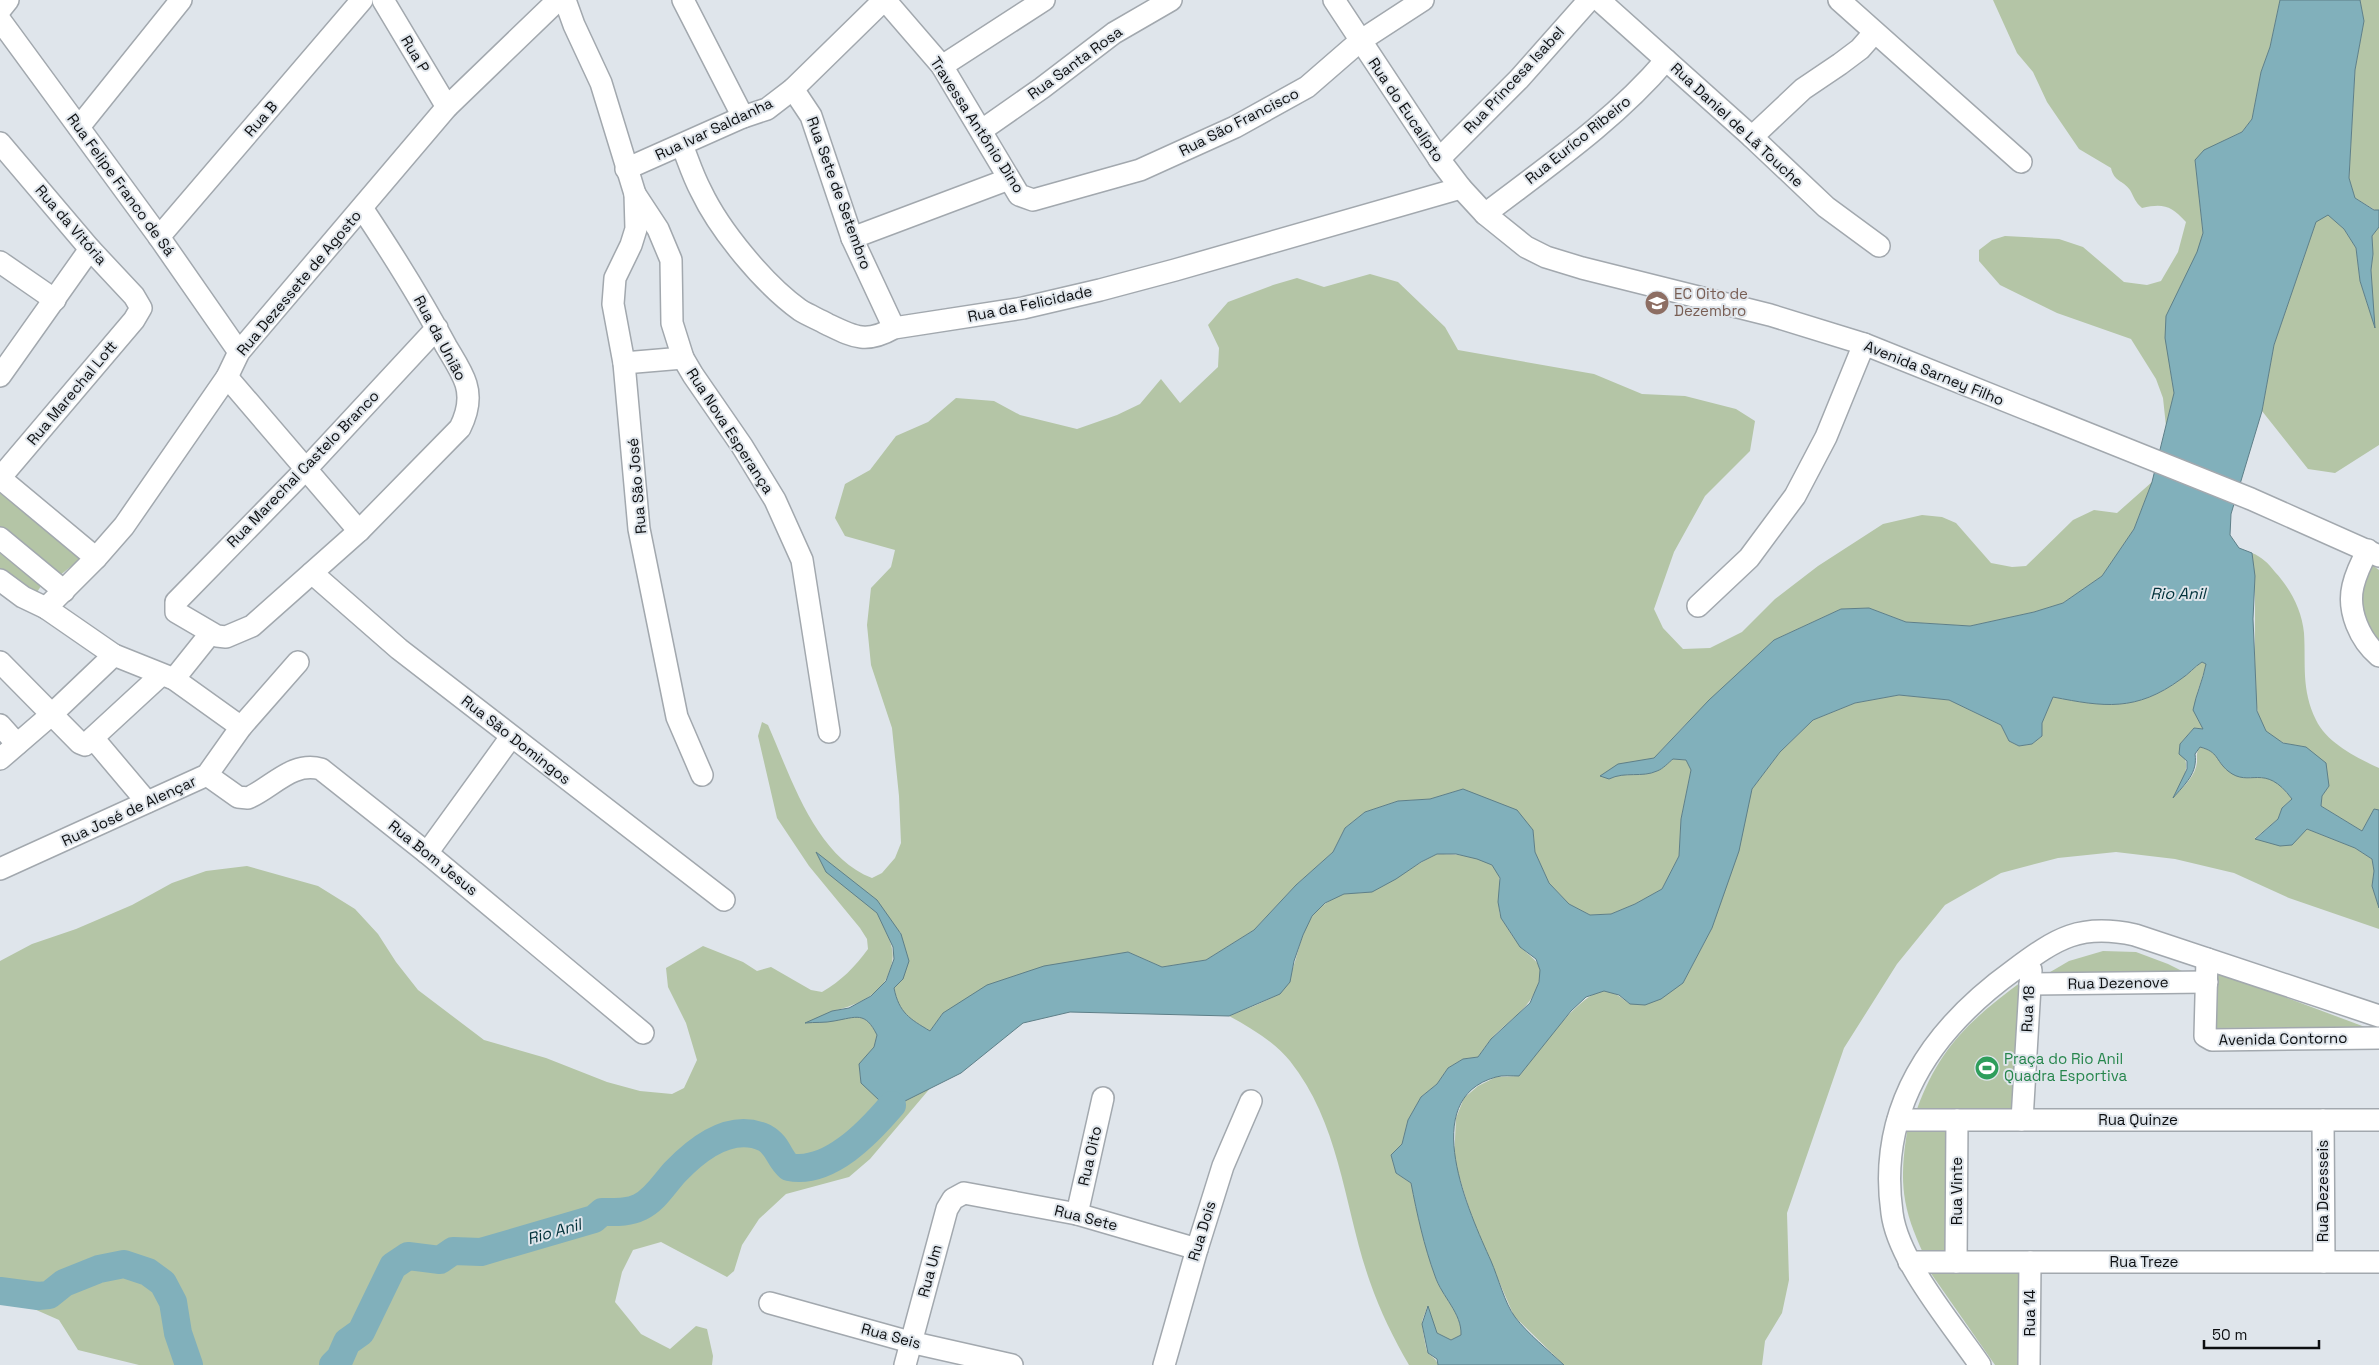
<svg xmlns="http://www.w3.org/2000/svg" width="2379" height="1365" font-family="'Space Grotesk',sans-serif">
<rect width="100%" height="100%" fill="#dfe5eb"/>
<g fill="#b4c5a6">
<path d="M1993 0H2280L2270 47 2261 72 2252 119 2242 132 2227 139 2195 160 2203 233 2170 368 2174 393 2166 426 2163 398 2156 379 2131 339 2057 313 2000 285 1979 261V250L1992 240 2005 236 2059 239 2083 247 2124 282 2147 285 2161 281 2178 252 2186 222C2171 206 2164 203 2142 208 2135 202 2134 197 2130 190 2123 180 2114 182 2111 168L2079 149 2047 102 2033 72 2017 53Z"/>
<polygon points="2360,0 2379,0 2379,210 2375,210 2355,198 2349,178 2355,70 2364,21"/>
<polygon points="2328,214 2344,229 2356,248 2360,281 2374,325 2371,270 2373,254 2372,236 2379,227 2379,445 2335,473 2308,469 2262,411 2274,345 2316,221"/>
<path d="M1370 274 1398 282 1445 327 1458 350 1594 374 1642 394 1685 396 1736 409 1755 421 1750 451 1705 496 1674 552 1654 609 1663 628 1683 649 1710 648 1742 632 1775 599 1818 566 1883 524 1922 515 1942 517 1956 523 1991 563 2012 567 2026 566 2073 520 2094 510 2117 513 2152 482 2134 529 2102 576 2063 603 2034 612 1970 626 1906 622 1869 608 1841 609 1774 640 1685 725 1654 758 1640 761 1609 779C1625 771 1642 778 1657 771 1663 769 1669 762 1673 759L1686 760 1691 770 1681 819 1679 856 1662 889 1635 904 1611 914 1590 915 1569 904 1549 883 1535 852 1533 830 1463 789 1430 799 1398 801 1365 812 1345 828 1333 852 1296 885 1254 930 1206 960 1162 967 1128 952 943 1013 930 1031C910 1019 899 1013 894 988L903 979 901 933 842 873 817 853C828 880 856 891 876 912 881 917 883 925 886 932 894 949 895 958 888 975 880 996 852 1007 832 1011V1021C855 1016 865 1011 877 1035L874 1047 859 1065 861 1083 903 1102 932 1086 870 1159 849 1177 786 1194 759 1219 742 1245 734 1271 727 1277 661 1242 633 1250 622 1272 615 1302 641 1334 670 1349 696 1326 707 1329 713 1356 712 1365H139L78 1350 59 1320 25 1305 0 1299V961L32 944 76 929 132 905 172 883 206 871 247 866 318 886 355 909 378 934 396 962 418 990 484 1040 546 1058 607 1082 640 1091 672 1094 684 1088 697 1060 686 1023 668 987 666 968 703 946 743 962 757 971 771 967 811 990 822 992C841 981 855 967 868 949L867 939 860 928 809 866 777 818 758 736 762 722 768 725C791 777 815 856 872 878L882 873 895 858 901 843 899 796 892 728 871 665 867 625 871 588 891 567 895 550 845 536 835 518 845 484 870 470 896 436 928 422 956 398 994 401 1020 415 1077 429 1117 415 1140 404 1161 379 1180 403 1218 367 1219 348 1208 325 1228 302 1273 285 1297 278 1324 287Z"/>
<polygon points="0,488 83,557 59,576 0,527"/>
<polygon points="0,553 41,586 34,597 0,573"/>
<path d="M2252 553C2262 557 2268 563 2275 572 2290 588 2302 610 2304 633 2306 665 2301 689 2316 720 2327 743 2357 758 2379 768V810L2374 809 2362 831 2321 806 2322 796 2329 786 2306 747C2292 745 2274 743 2265 730 2254 713 2256 690 2255 671 2254 631 2257 591 2252 553Z"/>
<path d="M2371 564 2379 570V643C2356 616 2353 595 2371 564Z"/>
<path d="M2202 662 2206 664C2201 688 2186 706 2204 729L2194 728 2180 744C2191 770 2186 772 2174 796 2184 787 2196 775 2197 762 2197 755 2196 753 2200 747 2222 752 2216 765 2232 773 2259 787 2265 763 2292 799L2282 808 2278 819 2255 838 2298 837 2307 829 2355 848 2372 859 2374 871 2372 886 2379 908V929L2289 898 2234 873 2175 859 2116 852 2058 858 2001 873 1945 905 1897 964 1844 1048 1787 1213 1789 1280 1782 1313 1765 1341 1762 1365H1564L1514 1316 1474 1224 1454 1160 1456 1118 1464 1098 1478 1086 1496 1077 1519 1076C1535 1055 1578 995 1602 991 1613 990 1622 998 1630 1004L1683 983 1712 928 1752 789 1780 752 1813 720 1855 703 1899 695 1949 700 2001 725 2009 741 2019 746 2032 744 2042 736V723L2053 697C2104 707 2136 712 2181 679 2189 674 2195 667 2202 662Z"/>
<path d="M1437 854C1452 854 1481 855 1493 866 1508 881 1492 904 1503 921 1508 929 1514 939 1520 946 1531 959 1546 962 1538 984 1531 1006 1516 1015 1500 1030 1491 1037 1485 1047 1478 1057L1463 1059 1448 1068 1437 1084 1421 1097 1408 1120 1402 1144 1391 1155 1396 1173 1411 1183C1417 1214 1424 1246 1435 1276 1442 1297 1462 1313 1461 1335L1451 1340 1437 1333 1427 1307C1426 1312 1423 1317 1422 1322 1422 1326 1426 1351 1428 1353 1433 1358 1436 1358 1438 1365H1409C1394 1339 1380 1311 1370 1282 1344 1208 1341 1125 1290 1061 1275 1042 1251 1028 1229 1016 1245 1009 1264 1003 1278 994 1295 984 1297 936 1313 915 1320 906 1332 898 1344 894 1354 892 1365 894 1374 890 1396 880 1415 864 1437 854Z"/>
<polygon points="2103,951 2136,952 2168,964 2194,977 2040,978 2069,961"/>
<polygon points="2215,971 2365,1027 2214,1028"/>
<path d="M2021 982 2016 1113 1917 1109C1939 1048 1970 1020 2021 982Z"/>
<path d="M1907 1132H1950L1948 1254 1924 1255C1902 1208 1899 1183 1907 1132Z"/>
<polygon points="2019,1271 2021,1365 1995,1365 1930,1272"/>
</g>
<path fill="#81b0bb" stroke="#5e7f88" d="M2280 0H2360L2364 21 2355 70 2349 178 2355 198 2374 210H2379V227L2372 236 2373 254 2371 270 2375 328 2360 281 2356 248 2344 229 2328 215 2316 222 2274 345 2262 411 2231 514 2230 535 2239 548 2252 553 2255 576 2253 619 2257 711 2266 731 2283 743 2306 747 2326 763 2329 786 2322 796 2321 806 2362 831 2374 809 2379 810V908L2372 886 2374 871 2372 859 2355 848 2307 829 2292 845 2280 846 2255 839 2278 819 2282 808 2292 799C2264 761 2250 789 2228 771 2215 760 2219 752 2200 747L2195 754C2198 773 2185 784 2173 798L2187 769V761L2179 754 2180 744 2194 728 2203 729 2193 710C2196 694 2203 680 2206 664L2202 662C2194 667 2189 674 2181 679 2136 712 2104 707 2053 697L2042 723V736L2032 744 2019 746 2009 741 2001 725 1949 700 1899 695 1855 703 1813 720 1780 752 1752 789 1739 851 1712 928 1683 983 1661 999 1645 1005 1630 1004 1619 995 1604 991 1586 997 1571 1011 1519 1076C1512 1076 1502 1075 1496 1077 1416 1099 1470 1214 1491 1261 1498 1277 1505 1304 1515 1317 1528 1334 1548 1350 1564 1365H1438L1437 1359 1428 1353 1422 1324 1428 1306 1437 1333 1451 1340 1461 1335C1462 1313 1442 1297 1435 1276 1424 1246 1417 1214 1411 1183L1396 1173 1391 1155 1402 1144 1408 1120 1421 1097 1437 1084 1448 1068 1463 1059 1478 1057 1491 1039 1530 1003 1539 982 1540 970 1536 959 1520 947 1501 918 1498 902 1500 878 1492 865 1477 859 1456 854H1437L1421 862 1396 879 1372 892 1344 894 1325 903 1312 916 1303 935 1294 961 1290 982 1280 994 1229 1016 1070 1012 1023 1023 961 1073 903 1102 892 1105 880 1101 861 1083 859 1064 874 1047 877 1035C865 1011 857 1017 834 1021 825 1023 815 1022 805 1023L832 1011 849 1008 871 996 886 981 894 959 893 947 877 913 826 872 816 852 877 900 901 934 909 961 903 979 894 988C899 1013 910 1019 930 1031L943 1013 987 985 1044 966 1128 952 1162 967 1206 960 1254 930 1296 885 1333 852 1345 828 1365 812 1398 801 1430 799 1463 789 1517 810 1533 830 1535 852 1549 883 1569 904 1590 915 1611 914 1635 904 1662 889 1679 856 1681 819 1691 770 1686 760 1673 759C1669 762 1663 769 1657 771 1642 778 1625 771 1609 779L1600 776 1618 764 1654 758 1709 700 1774 640 1841 609 1869 608 1906 622 1970 626 2034 612 2063 603 2102 576 2134 529 2152 482 2174 393 2165 338 2166 316 2197 252 2203 233 2195 160 2204 150 2242 132 2252 119 2261 72 2270 47Z"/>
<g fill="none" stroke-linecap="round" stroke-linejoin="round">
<g stroke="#81b0bb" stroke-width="28">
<polyline points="0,1291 38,1296 49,1295 64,1283 99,1269 124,1264 148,1272 163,1283 173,1302 178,1333 189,1365"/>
<path d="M333 1365 340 1358 347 1342 361 1332 393 1266 408 1256 440 1260 453 1251 481 1252 594 1219 602 1212C615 1212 628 1213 640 1207 655 1200 664 1184 675 1172 697 1149 731 1122 765 1138 778 1145 779 1159 789 1167 829 1175 869 1132 892 1105"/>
</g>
<defs>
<g id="minor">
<polyline points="383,0 447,107"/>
<polyline points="565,0 574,25 601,83 635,194 658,229 671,260 672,323 683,358 693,375 742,446 775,500 802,560 829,732"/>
<polyline points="683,0 743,117"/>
<polyline points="885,0 942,66 1019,195 1033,200 1140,170 1235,127 1307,87 1360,41 1423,0"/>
<polyline points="1334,0 1439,159 1461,188 1485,214 1526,247 1546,257 1582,268 1770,315 1864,344 2251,499 2379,556"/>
<polyline points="1599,0 1752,137 1826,207 1879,246"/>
<polyline points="1839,0 2021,162"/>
<polyline points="0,10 8,0"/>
<polyline points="0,20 159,237 239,352"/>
<polyline points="942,66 1044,0"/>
<polyline points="793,89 811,116 852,238 894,328"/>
<polyline points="79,127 181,0"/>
<polyline points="982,130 1042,88 1114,33 1171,0"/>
<polyline points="1752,137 1803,89 1840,64 1860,49 1874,33"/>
<polyline points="0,143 90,249 134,296 141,308 134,320 0,478"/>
<path d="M682 145C688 160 693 176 701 191 720 231 764 284 800 310 808 315 818 319 827 324 854 337 866 344 894 328L1023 308 1100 290 1175 270 1461 188"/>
<polyline points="1439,159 1519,79 1589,0"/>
<polyline points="626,169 743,117 767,109 793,89 884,0"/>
<polyline points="635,194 636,229 631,245 615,278 613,304 624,363 639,529 677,717 702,775"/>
<path d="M362 208C392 253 421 299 446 346 453 358 462 371 466 384 471 400 467 414 460 428L359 531 252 626 226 637 217 636 176 612V602L307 468 437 328"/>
<path d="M1485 214C1548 166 1615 120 1666 60"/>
<polyline points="159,237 362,0"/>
<polyline points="852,238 1009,179"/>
<polyline points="0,262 55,300"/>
<polyline points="624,363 683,358"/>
<polyline points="0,376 90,249"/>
<polyline points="227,377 359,531"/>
<polyline points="0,478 96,558"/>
<polyline points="0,538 64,591"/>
<path d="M2368 550C2362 561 2356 573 2353 586 2347 611 2360 640 2379 656"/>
<polyline points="312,573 399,649 724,900"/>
<polyline points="0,580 23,597 46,608 114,655 174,679 241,727"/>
<polyline points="1698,606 1749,558 1795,496 1826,437 1864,344"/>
<polyline points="46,608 96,558 124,526 227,377 239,352 447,107 558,0"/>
<polyline points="0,662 80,743 85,745 161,675"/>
<polyline points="174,679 210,634"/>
<polyline points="0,725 17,744"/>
<polyline points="93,738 147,802"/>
<polyline points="0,759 51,715 114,655"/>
<path d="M207 775 238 797 248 798C273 787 292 761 321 769L427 853 643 1033"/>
<polyline points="427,853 511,737"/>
<polyline points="0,869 207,775 241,727 298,662"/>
<polyline points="2207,959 2205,1036 2212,1040 2379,1038"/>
<polyline points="2030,984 2207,982"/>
<polyline points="1898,1120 2379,1120"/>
<polyline points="2022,1120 2031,970"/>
<polyline points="2323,1120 2324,1262"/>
<polyline points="1077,1214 1103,1098"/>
<polyline points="1909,1262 2379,1262"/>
<polyline points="1956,1262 1957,1120"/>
<polyline points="770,1303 910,1342 1012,1365"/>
<polyline points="905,1365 947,1209 953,1199 964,1193 1077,1214 1197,1249"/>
<polyline points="1164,1365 1197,1249 1223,1166 1251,1101"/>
<path d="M1980 1365C1952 1324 1898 1261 1892 1213 1877 1108 1932 1029 2014 970 2057 938 2080 923 2135 935L2379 1016"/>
<polyline points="2029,1365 2030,1262"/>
</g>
</defs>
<use href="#minor" stroke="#a2a8ae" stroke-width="24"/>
<use href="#minor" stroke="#fff" stroke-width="21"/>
</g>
<defs>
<symbol id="school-disc" viewBox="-11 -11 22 22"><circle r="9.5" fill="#8d6e63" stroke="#dfe5eb"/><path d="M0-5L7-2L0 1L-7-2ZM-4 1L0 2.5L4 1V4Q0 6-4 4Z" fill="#fff"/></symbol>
<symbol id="stadium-disc" viewBox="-11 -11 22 22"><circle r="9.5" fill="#2e9e5b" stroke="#dfe5eb"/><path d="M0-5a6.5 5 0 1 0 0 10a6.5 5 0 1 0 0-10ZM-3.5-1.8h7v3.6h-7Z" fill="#fff"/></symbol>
</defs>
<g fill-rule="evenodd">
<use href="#school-disc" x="1643" y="289" width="28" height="28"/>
<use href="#stadium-disc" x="1973" y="1054" width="28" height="28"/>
</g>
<g text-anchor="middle" stroke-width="4" stroke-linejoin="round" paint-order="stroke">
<g font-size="15" fill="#0c0e10" stroke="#dfe5eb">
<text transform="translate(415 54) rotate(59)" y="5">Rua P</text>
<text transform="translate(1075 63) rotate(-36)" y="5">Rua Santa Rosa</text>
<text transform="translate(1514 80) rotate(-47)" y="5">Rua Princesa Isabel</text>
<text transform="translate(1406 110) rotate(56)" y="5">Rua do Eucalípto</text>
<text transform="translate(261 119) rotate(-49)" y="5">Rua B</text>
<text transform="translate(1239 122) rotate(-27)" y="5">Rua São Francisco</text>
<text transform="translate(977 125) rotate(57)" y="5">Travessa Antônio Dino</text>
<text transform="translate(1737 125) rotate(43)" y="5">Rua Daniel de Lã Touche</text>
<text transform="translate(714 129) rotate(-25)" y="5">Rua Ivar Saldanha</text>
<text transform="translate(1578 140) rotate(-39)" y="5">Rua Euríco Ribeiro</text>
<text transform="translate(121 185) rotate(54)" y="5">Rua Felipe Franco de Sá</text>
<text transform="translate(839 193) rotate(70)" y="5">Rua Sete de Setembro</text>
<text transform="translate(71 225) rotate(49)" y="5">Rua da Vitória</text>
<text transform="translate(299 283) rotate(-50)" y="5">Rua Dezessete de Agosto</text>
<text transform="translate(1030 304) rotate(-12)" y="5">Rua da Felicidade</text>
<text transform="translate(440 338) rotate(62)" y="5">Rua da União</text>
<text transform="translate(1934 373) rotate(22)" y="5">Avenida Sarney Filho</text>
<text transform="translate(72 393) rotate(-50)" y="5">Rua Marechal Lott</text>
<text transform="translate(730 431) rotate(57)" y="5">Rua Nova Esperança</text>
<text transform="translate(303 469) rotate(-46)" y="5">Rua Marechal Castelo Branco</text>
<text transform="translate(637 486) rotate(-95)" y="5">Rua São José</text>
<text transform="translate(516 740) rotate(38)" y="5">Rua São Domingos</text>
<text transform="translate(129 811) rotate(-25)" y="5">Rua José de Alençar</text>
<text transform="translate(433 858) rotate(39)" y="5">Rua Bom Jesus</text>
<text transform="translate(2118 983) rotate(-1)" y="5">Rua Dezenove</text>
<text transform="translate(2028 1009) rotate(-87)" y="5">Rua 18</text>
<text transform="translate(2283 1039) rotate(-1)" y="5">Avenida Contorno</text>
<text x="2138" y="1125">Rua Quinze</text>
<text transform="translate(1090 1156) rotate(-77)" y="5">Rua Oito</text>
<text transform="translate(1957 1191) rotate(-90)" y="5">Rua Vinte</text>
<text transform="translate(2323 1191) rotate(-90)" y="5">Rua Dezesseis</text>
<text transform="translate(1086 1218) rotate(14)" y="5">Rua Sete</text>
<text transform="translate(1202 1231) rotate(-73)" y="5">Rua Dois</text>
<text x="2144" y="1267">Rua Treze</text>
<text transform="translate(930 1271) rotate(-75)" y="5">Rua Um</text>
<text transform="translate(2030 1313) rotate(-90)" y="5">Rua 14</text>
<text transform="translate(891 1336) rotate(15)" y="5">Rua Seis</text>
</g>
<g font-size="15" fill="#785e54" stroke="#dfe5eb" text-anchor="start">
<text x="1674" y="299">EC Oito de<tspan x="1674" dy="17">Dezembro</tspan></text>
</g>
<g font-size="15" fill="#27864d" stroke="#dfe5eb" text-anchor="start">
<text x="2004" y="1064">Praça do Rio Anil<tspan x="2004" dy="17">Quadra Esportiva</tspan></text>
</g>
<g font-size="16" font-style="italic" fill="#01313a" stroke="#dfe5eb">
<text x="2178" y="599">Rio Anil</text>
<text transform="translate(554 1231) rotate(-16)" y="6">Rio Anil</text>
</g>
</g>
<path d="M2204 1340v8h115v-8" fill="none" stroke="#0c0e10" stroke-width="2.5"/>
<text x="2212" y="1340" font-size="15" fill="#0c0e10" stroke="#dfe5eb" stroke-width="4" paint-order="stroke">50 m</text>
</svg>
